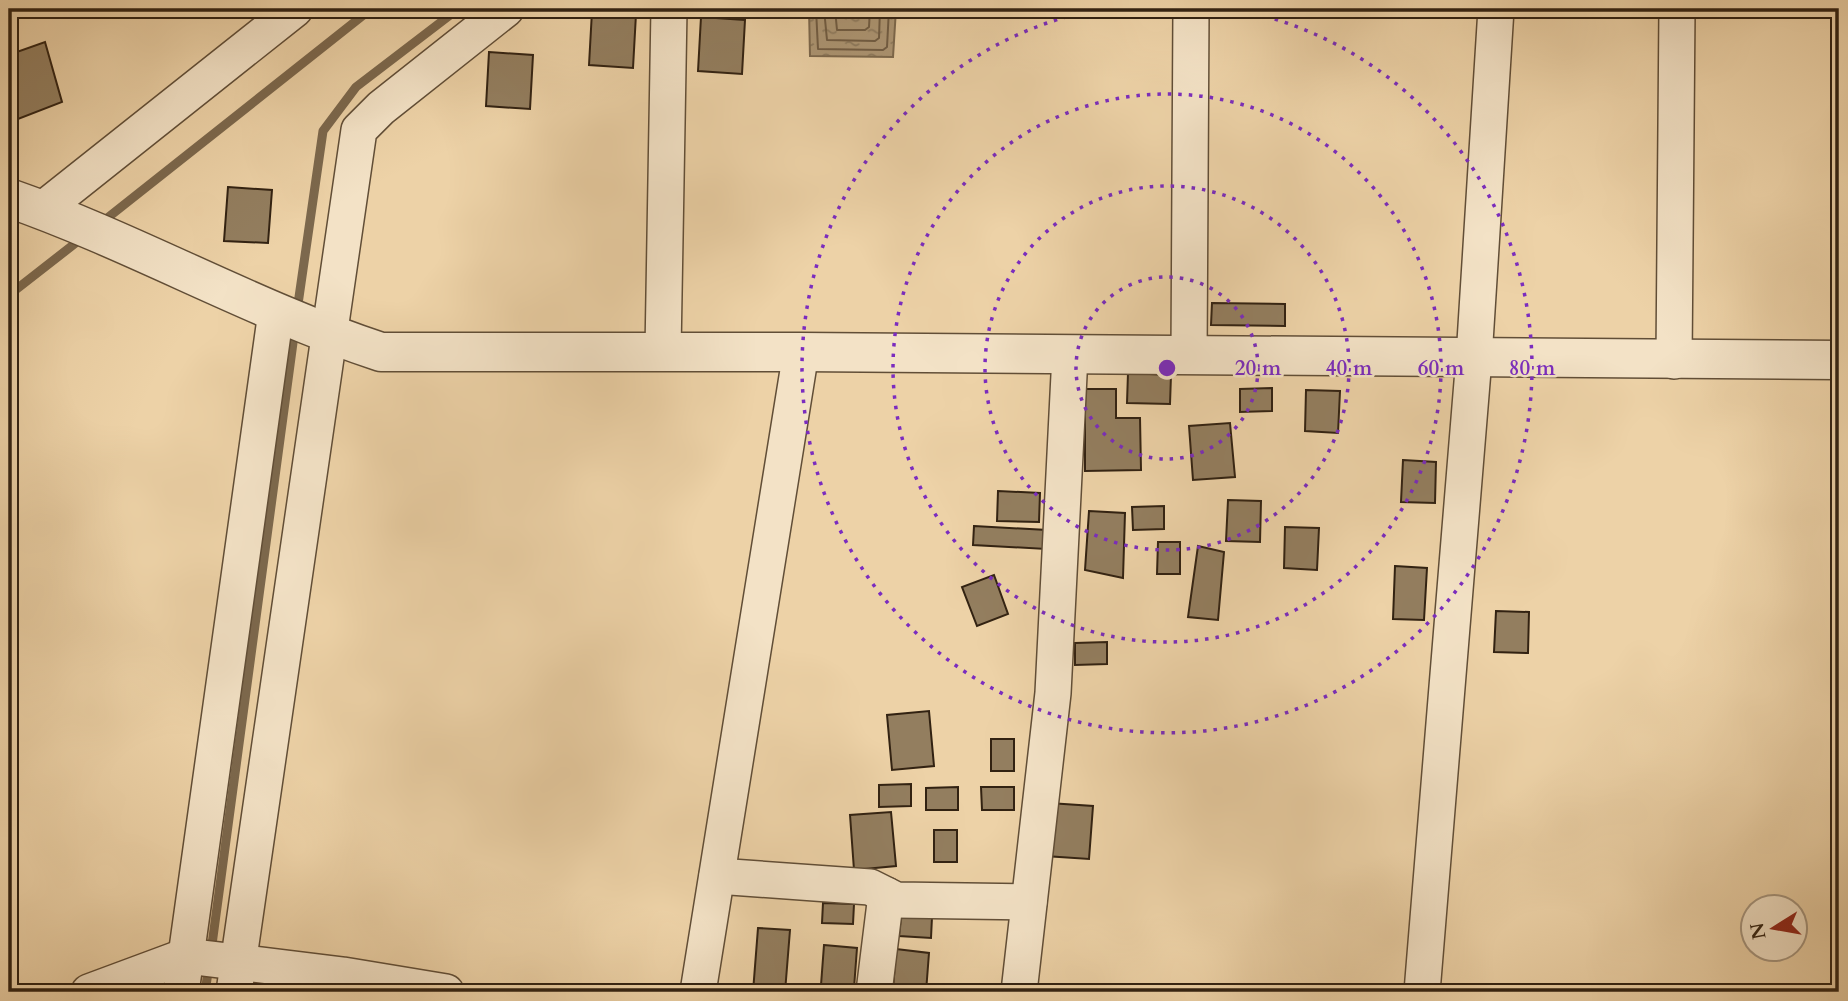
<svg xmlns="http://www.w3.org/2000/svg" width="1848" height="1001" font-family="Cardo,serif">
<defs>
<pattern id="water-ripples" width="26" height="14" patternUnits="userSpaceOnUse" patternTransform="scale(1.75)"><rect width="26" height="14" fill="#ad9674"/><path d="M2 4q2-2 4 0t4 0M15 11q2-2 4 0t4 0" fill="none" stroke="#8d7a5e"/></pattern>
</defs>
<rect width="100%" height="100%" fill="#edd2a7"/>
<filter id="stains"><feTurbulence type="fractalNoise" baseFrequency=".00286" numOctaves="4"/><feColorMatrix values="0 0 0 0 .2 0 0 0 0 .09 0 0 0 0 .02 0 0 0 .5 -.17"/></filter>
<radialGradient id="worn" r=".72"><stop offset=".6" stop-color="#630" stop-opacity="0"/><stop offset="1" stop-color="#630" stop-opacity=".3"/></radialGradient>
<polygon fill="url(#water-ripples)" stroke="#7c684d" stroke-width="2" points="809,9 896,9 893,57 810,56"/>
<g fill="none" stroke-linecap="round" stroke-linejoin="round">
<g stroke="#705c43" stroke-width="2">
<polyline points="816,9 818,49 883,50 887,47 889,9"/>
<polyline points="824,9 827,40 875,41 879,38 880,9"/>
<polyline points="835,9 837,30 865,30 869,27 870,9"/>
</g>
<g stroke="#7c684d" stroke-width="9">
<polyline points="101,223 371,9"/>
<polyline points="9,295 82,238"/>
<polyline points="297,311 323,131 356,87 458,9"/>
<polyline points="211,952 295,328"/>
<polyline points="205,992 209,966"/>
</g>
</g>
<g fill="#937e5f" stroke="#322212" stroke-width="2">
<polygon points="592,11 636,14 633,68 589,65"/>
<polygon points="701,17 745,20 742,74 698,71"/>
<polygon points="9,28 17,52 45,42 62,102 18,119 9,118"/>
<polygon points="489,52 533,55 530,109 486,106"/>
<polygon points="228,187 272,190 268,243 224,241"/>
<polygon points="1212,303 1285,304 1285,326 1211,325"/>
<polygon points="1128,373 1171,375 1170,404 1127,403"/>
<polygon points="1272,388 1272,411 1240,412 1240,389"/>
<polygon points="1085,389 1116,389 1116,418 1140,418 1141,470 1085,471"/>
<polygon points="1306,390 1340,391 1338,433 1305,431"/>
<polygon points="1230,423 1235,477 1193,480 1189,426"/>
<polygon points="1403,460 1436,462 1435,503 1401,502"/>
<polygon points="998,491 1040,493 1039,522 997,521"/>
<polygon points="1228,500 1261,501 1260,542 1226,541"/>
<polygon points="1164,506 1164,529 1133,530 1132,507"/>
<polygon points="1089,511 1125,513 1123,578 1085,570"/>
<polygon points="974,526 1047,530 1046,549 973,545"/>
<polygon points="1285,527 1319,528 1317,570 1284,568"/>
<polygon points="1158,542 1180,542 1180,574 1157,574"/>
<polygon points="1198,546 1224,552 1218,620 1188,617"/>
<polygon points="1395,566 1427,568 1424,620 1393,619"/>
<polygon points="994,575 1008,614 977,626 962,587"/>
<polygon points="1496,611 1529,612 1528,653 1494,652"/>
<polygon points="1107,642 1107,664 1075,665 1075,643"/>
<polygon points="929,711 934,766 892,770 887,715"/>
<rect x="991" y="739" width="23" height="32"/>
<polygon points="911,784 911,806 879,807 879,785"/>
<polygon points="958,787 958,810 926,810 926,788"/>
<polygon points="981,787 1014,787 1014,810 982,810"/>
<polygon points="1049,803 1093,806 1089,859 1045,856"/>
<polygon points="891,812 896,866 854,870 850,815"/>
<rect x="934" y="830" width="23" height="32"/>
<polygon points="823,903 854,904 853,924 822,923"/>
<polygon points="901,916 932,917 931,938 899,936"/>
<polygon points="758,928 790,930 785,992 753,992"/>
<polygon points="824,945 857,948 854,988 821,985"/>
<polygon points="896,949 929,953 926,992 893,989"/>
</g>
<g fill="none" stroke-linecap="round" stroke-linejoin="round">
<defs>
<g id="minor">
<polyline points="42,210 295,9"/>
<polyline points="663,351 669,9"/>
<polyline points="1189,356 1191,9"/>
<polyline points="1674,361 1677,9"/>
<polyline points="717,876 870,887 896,900 1029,902"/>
<polyline points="89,992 186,956 343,975 446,992"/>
<polyline points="181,992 276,312"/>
<polyline points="234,992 359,130 381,108 506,9"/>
<polyline points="698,992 801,352"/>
<polyline points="874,992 886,895"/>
<polyline points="1019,992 1053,693 1070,355"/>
<polyline points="1422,992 1474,358 1496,9"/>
</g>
<path id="tertiary" d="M9 198C135 242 253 310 381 352H801L1839 360"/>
</defs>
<use href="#minor" stroke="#614e37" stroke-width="38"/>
<use href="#tertiary" stroke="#614e37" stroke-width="41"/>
<use href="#minor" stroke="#f3e2c6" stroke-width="35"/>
<use href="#tertiary" stroke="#f3e2c6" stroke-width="38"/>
</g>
<g fill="none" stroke="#7b2cbf" stroke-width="3.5" stroke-dasharray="3.5 7">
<circle cx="1167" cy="368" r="91"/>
<circle cx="1167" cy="368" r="182"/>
<circle cx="1167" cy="368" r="274"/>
<path d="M1234 9A365 365 0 1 1 1100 9"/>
</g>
<circle cx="1167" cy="368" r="10" fill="#7b2cbf" stroke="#f3e2c6" stroke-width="3.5"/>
<g font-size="21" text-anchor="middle" font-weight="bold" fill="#7b2cbf" stroke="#f3e2c6" stroke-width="5" stroke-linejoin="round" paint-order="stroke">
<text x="1258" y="375">20 m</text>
<text x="1349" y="375">40 m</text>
<text x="1441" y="375">60 m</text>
<text x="1532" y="375">80 m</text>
</g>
<rect width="1848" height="1001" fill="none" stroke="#edd2a7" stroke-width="35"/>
<rect x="10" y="10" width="1827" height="980" fill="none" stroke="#322212" stroke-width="3.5"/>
<rect x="18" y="18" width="1813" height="966" fill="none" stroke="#322212" stroke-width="2"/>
<g transform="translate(1774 928) rotate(259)"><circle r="33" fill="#f3e2c6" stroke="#a6957e" stroke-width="2"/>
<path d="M0-5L12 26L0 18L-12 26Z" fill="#8f2418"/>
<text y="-10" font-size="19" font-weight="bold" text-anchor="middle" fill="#322212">N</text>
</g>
<rect width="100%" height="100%" filter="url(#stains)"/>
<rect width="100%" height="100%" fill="url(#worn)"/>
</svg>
